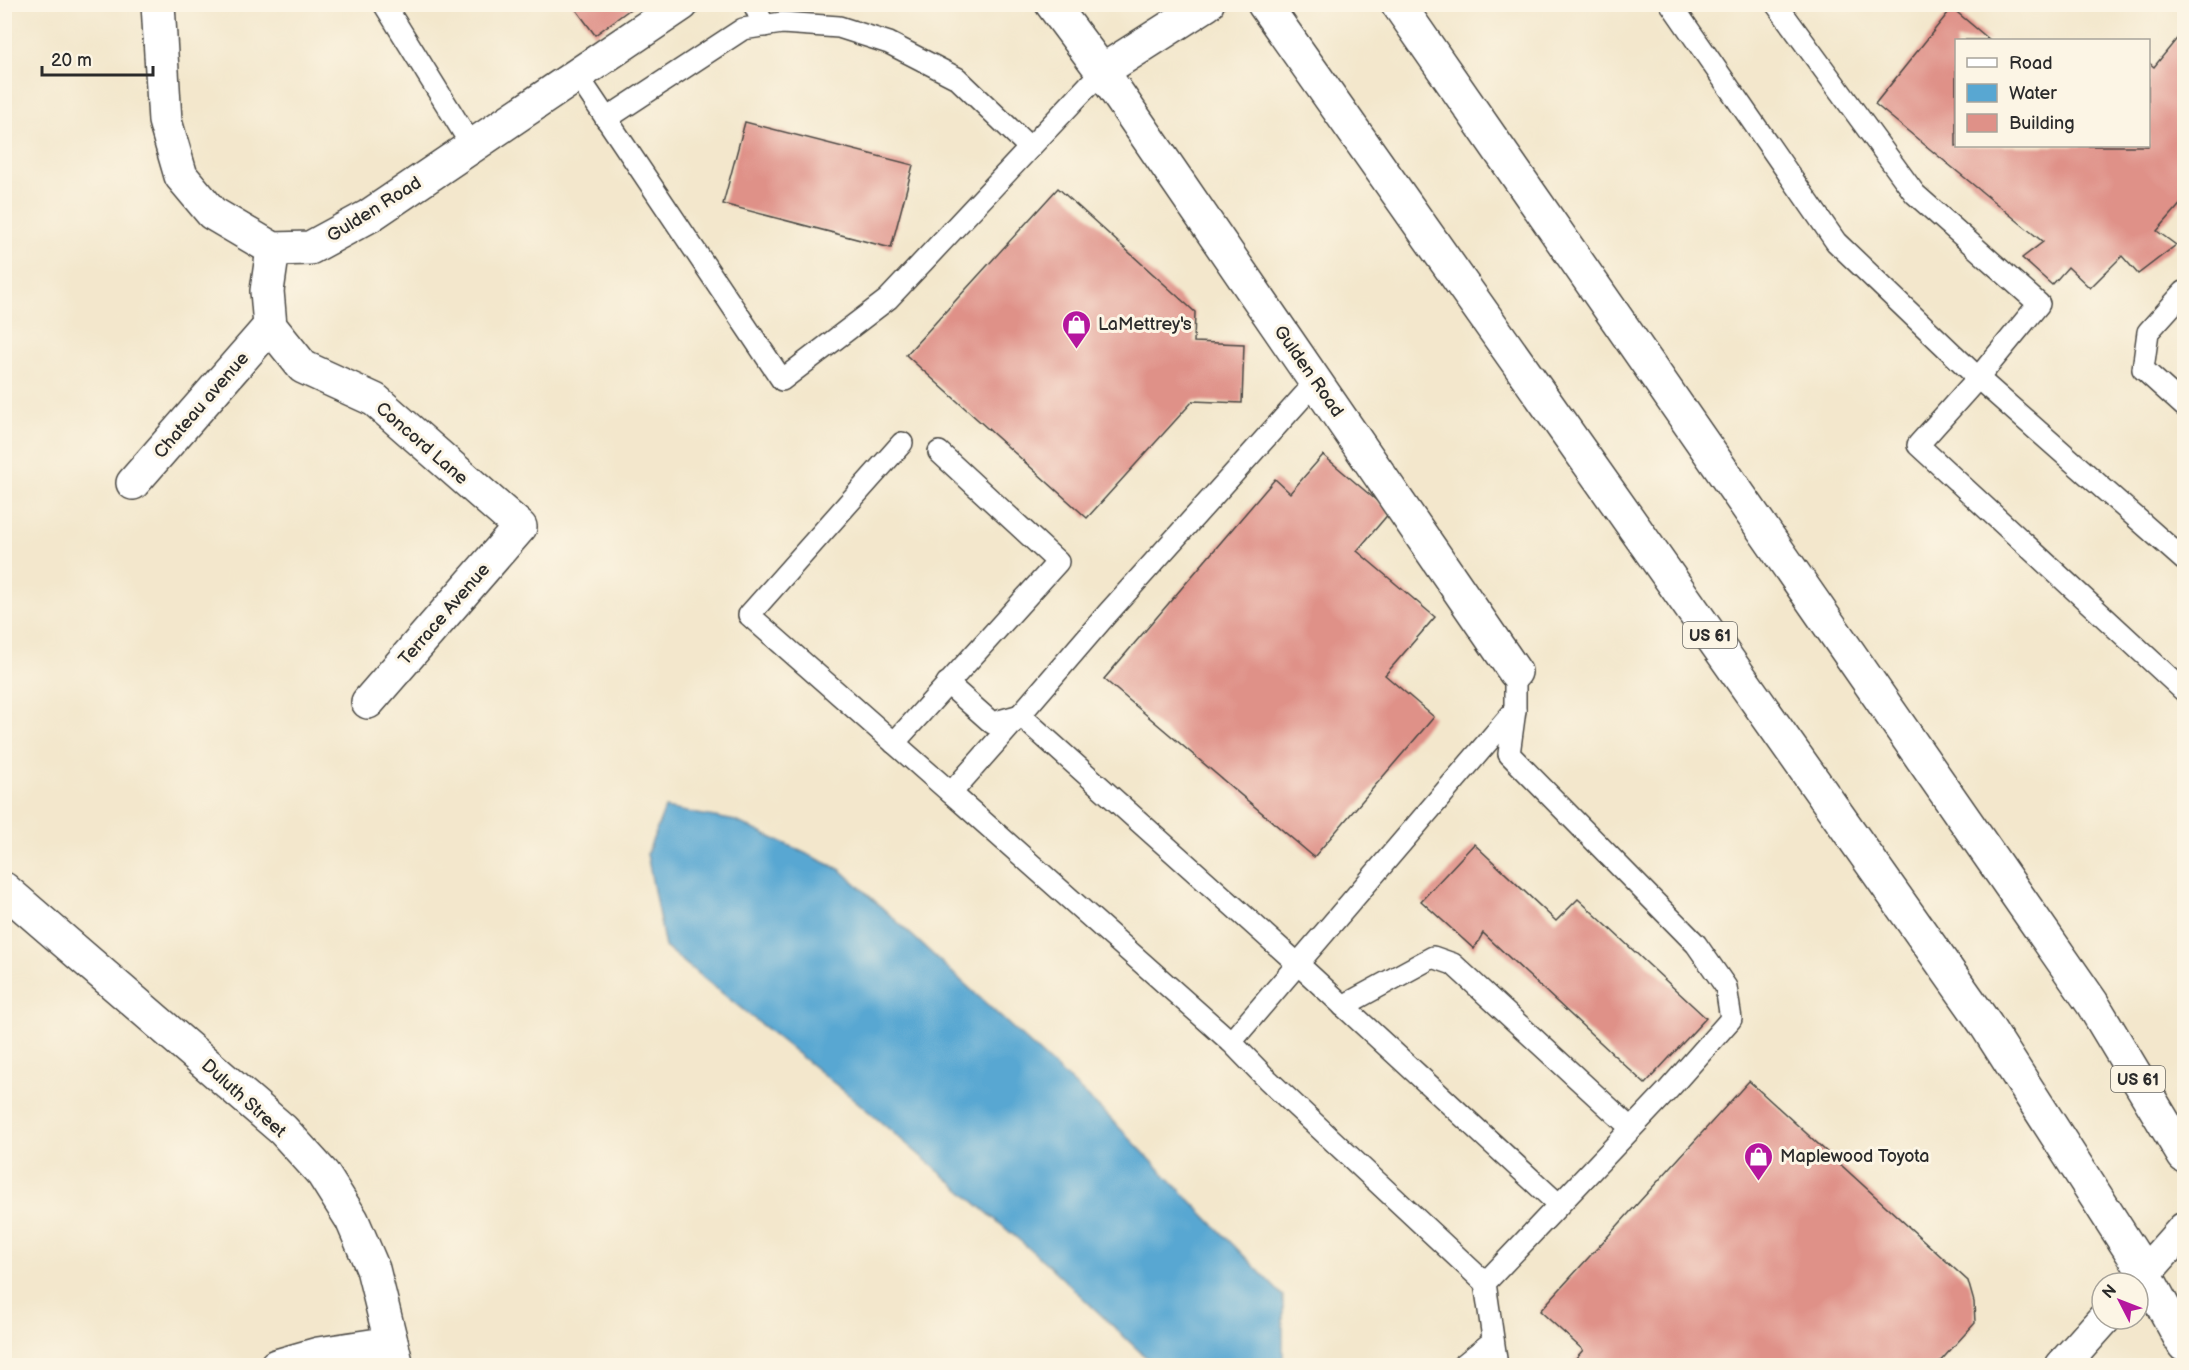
<svg xmlns="http://www.w3.org/2000/svg" width="2189" height="1370" font-family="'Balsamiq Sans',sans-serif">
<rect width="100%" height="100%" fill="#fcf5e5"/>
<filter id="ink" filterUnits="userSpaceOnUse"><feTurbulence type="fractalNoise" baseFrequency=".0167" numOctaves="2"/><feDisplacementMap in="SourceGraphic" scale="12" xChannelSelector="R" yChannelSelector="G"/><feConvolveMatrix kernelMatrix="1 2 1 2 8 2 1 2 1" color-interpolation-filters="sRGB"/></filter>
<filter id="wash" filterUnits="userSpaceOnUse"><feTurbulence type="fractalNoise" baseFrequency=".008" numOctaves="4" result="noise"/><feDisplacementMap in="SourceGraphic" scale="24" xChannelSelector="R" yChannelSelector="G"/><feGaussianBlur stdDeviation="1.35" result="paint"/><feColorMatrix in="noise" values="0 0 0 0 0 0 0 0 0 0 0 0 0 0 0 0 0 1.4 0 .05"/><feComposite in="paint" operator="in"/></filter>
<g filter="url(#wash)">
<rect width="100%" height="100%" fill="#f3e7cc"/>
<polygon fill="#58a7d2" stroke="#42697e" stroke-width="1.5" points="665,808 736,821 841,870 1107,1115 1283,1296 1283,1365 1165,1366 1150,1361 1045,1262 855,1100 665,947 647,854"/>
<g id="blocks">
<g fill="#df9188">
<polygon points="572,4 637,4 595,35"/>
<polygon points="1952,8 1990,40 1956,40 1956,146 2148,146 2148,62 2154,67 2179,36 2184,41 2184,200 2157,231 2176,245 2138,274 2122,256 2090,288 2068,267 2052,285 2022,258 2043,242 1875,104"/>
<polygon points="745,122 913,165 891,248 723,204"/>
<polygon points="1058,188 1195,312 1194,342 1244,344 1242,403 1193,401 1087,518 906,355"/>
<polygon points="1323,455 1390,512 1357,551 1435,617 1385,675 1434,717 1314,857 1104,679 1275,479 1290,493"/>
<polygon points="1474,844 1556,921 1578,899 1706,1018 1645,1084 1483,933 1474,949 1421,901"/>
<polygon points="1749,1081 1968,1281 1974,1302 1975,1323 1936,1366 1569,1366 1583,1350 1540,1311"/>
</g>
</g>
</g>
<g filter="url(#ink)">
<use href="#blocks" fill-opacity="0" stroke="#494743" stroke-width="1.5"/>
<g fill="none" stroke-linecap="round" stroke-linejoin="round">
<defs>
<g id="service">
<polyline points="384,4 472,146"/>
<polyline points="754,4 764,26"/>
<polyline points="1671,4 1836,242 1978,378 2184,560"/>
<polyline points="1776,4 1915,194 2039,304 1978,378 1918,445 2184,691"/>
<polyline points="577,75 782,380 888,299 1102,71"/>
<polyline points="606,119 743,29 782,23 839,27 889,43 957,78 1030,148"/>
<polyline points="2184,292 2148,332 2143,369 2184,406"/>
<polyline points="1316,382 1107,614 1020,715 1299,965 1558,1204"/>
<polyline points="902,443 749,615 951,793"/>
<polyline points="947,683 992,723 1020,715"/>
<polyline points="1020,715 951,793 1231,1042"/>
<polyline points="894,743 1058,562 939,452"/>
<polyline points="1343,1006 1433,957 1453,964 1631,1128"/>
<polyline points="1485,1283 1267,1079 1231,1042 1515,710"/>
<polyline points="1462,1366 1493,1341"/>
<polyline points="1497,1366 1485,1283 1669,1089 1731,1019 1726,987 1696,944 1509,754 1515,710 1515,672"/>
</g>
<g id="minor">
<polyline points="158,4 165,121 181,176 212,213 273,249 310,248 369,216 682,4"/>
<polyline points="1052,4 1102,71 1515,672"/>
<polyline points="1102,71 1207,4"/>
<polyline points="273,249 267,291 270,326 303,367 375,400 520,527 368,702"/>
<polyline points="133,483 270,326"/>
<polyline points="4,889 283,1130 323,1174 352,1220 373,1269 397,1366"/>
<polyline points="276,1366 318,1354 391,1343"/>
</g>
<g id="tertiary">
<polyline points="2136,1283 2184,1229"/>
<polyline points="2062,1366 2104,1319"/>
</g>
<g id="primary">
<polyline points="1264,4 1986,1025 2145,1273 2184,1345"/>
<polyline points="1398,4 2092,1003 2184,1156"/>
</g>
</defs>
<use href="#service" stroke="#494743" stroke-width="24"/>
<use href="#minor" stroke="#494743" stroke-width="36"/>
<use href="#tertiary" stroke="#494743" stroke-width="36"/>
<use href="#primary" stroke="#494743" stroke-width="36"/>
<use href="#service" stroke="#fff" stroke-width="21"/>
<use href="#minor" stroke="#fff" stroke-width="33"/>
<use href="#tertiary" stroke="#fff" stroke-width="33"/>
<use href="#primary" stroke="#fff" stroke-width="33"/>
</g>
</g>
<defs>
<symbol id="shop-pin" viewBox="-11 -11 22 30"><path d="M0 17L-7.5 6A9.5 9.5 0 1 1 7.5 6Z" fill="#b5179e" stroke="#fcf5e5"/><path d="M-5-2.5h2.3a2.7 3.5 0 0 1 5.4 0H5L5.5 6h-11ZM-1.5-2.5h3a1.5 2.3 0 0 0-3 0Z" fill="#fff"/></symbol>
</defs>
<g fill-rule="evenodd">
<use href="#shop-pin" x="1060" y="308" width="33" height="45"/>
<use href="#shop-pin" x="1742" y="1140" width="33" height="45"/>
</g>
<g text-anchor="middle" stroke-width="6" stroke-linejoin="round" paint-order="stroke">
<g fill="#fcf5e5" stroke="#6a6863" stroke-width="1.5">
<rect x="1683" y="622" width="54" height="26" rx="4.5"/>
<rect x="2111" y="1066" width="54" height="26" rx="4.5"/>
</g>
<g font-size="16" font-weight="bold" fill="#2b2b2b">
<text x="1710" y="641">US 61</text>
<text x="2138" y="1085">US 61</text>
</g>
<g font-size="18" fill="#2b2b2b" stroke="#fcf5e5">
<text transform="translate(374 209) rotate(-32)" y="6">Gulden Road</text>
<text transform="translate(1309 371) rotate(55)" y="6">Gulden Road</text>
<text transform="translate(201 405) rotate(-49)" y="6">Chateau avenue</text>
<text transform="translate(422 443) rotate(41)" y="6">Concord Lane</text>
<text transform="translate(444 614) rotate(-49)" y="6">Terrace Avenue</text>
<text transform="translate(244 1098) rotate(42)" y="6">Duluth Street</text>
</g>
<g font-size="18" fill="#2b2b2b" stroke="#fcf5e5" text-anchor="start">
<text x="1098" y="330">LaMettrey's</text>
<text x="1780" y="1162">Maplewood Toyota</text>
</g>
</g>
<rect width="2189" height="1370" fill="none" stroke="#fcf5e5" stroke-width="24"/>
<rect x="1955" y="39" width="195" height="108" fill="#fcf5e5" stroke="#a8a49b" stroke-width="1.5"/>
<rect x="1967" y="58" width="30" height="9" fill="#ffffff" stroke="#a8a49b" stroke-width="1.5"/>
<text x="2009" y="69" font-size="18" fill="#2b2b2b">Road</text>
<rect x="1967" y="84" width="30" height="18" fill="#58a7d2" stroke="#a8a49b" stroke-width="1.5"/>
<text x="2009" y="99" font-size="18" fill="#2b2b2b">Water</text>
<rect x="1967" y="114" width="30" height="18" fill="#df9188" stroke="#a8a49b" stroke-width="1.5"/>
<text x="2009" y="129" font-size="18" fill="#2b2b2b">Building</text>
<g transform="translate(2120 1301) rotate(312)"><circle r="28" fill="#fcf5e5" stroke="#a8a49b" stroke-width="1.5"/>
<path d="M0-4.5L10 22L0 15L-10 22Z" fill="#b5179e"/>
<text y="-9" font-size="16" font-weight="bold" text-anchor="middle" fill="#2b2b2b">N</text>
</g>
<path d="M42 66v9h111v-9" fill="none" stroke="#2b2b2b" stroke-width="3"/>
<text x="51" y="66" font-size="18" fill="#2b2b2b" stroke="#fcf5e5" stroke-width="4.5" paint-order="stroke">20 m</text>
</svg>
